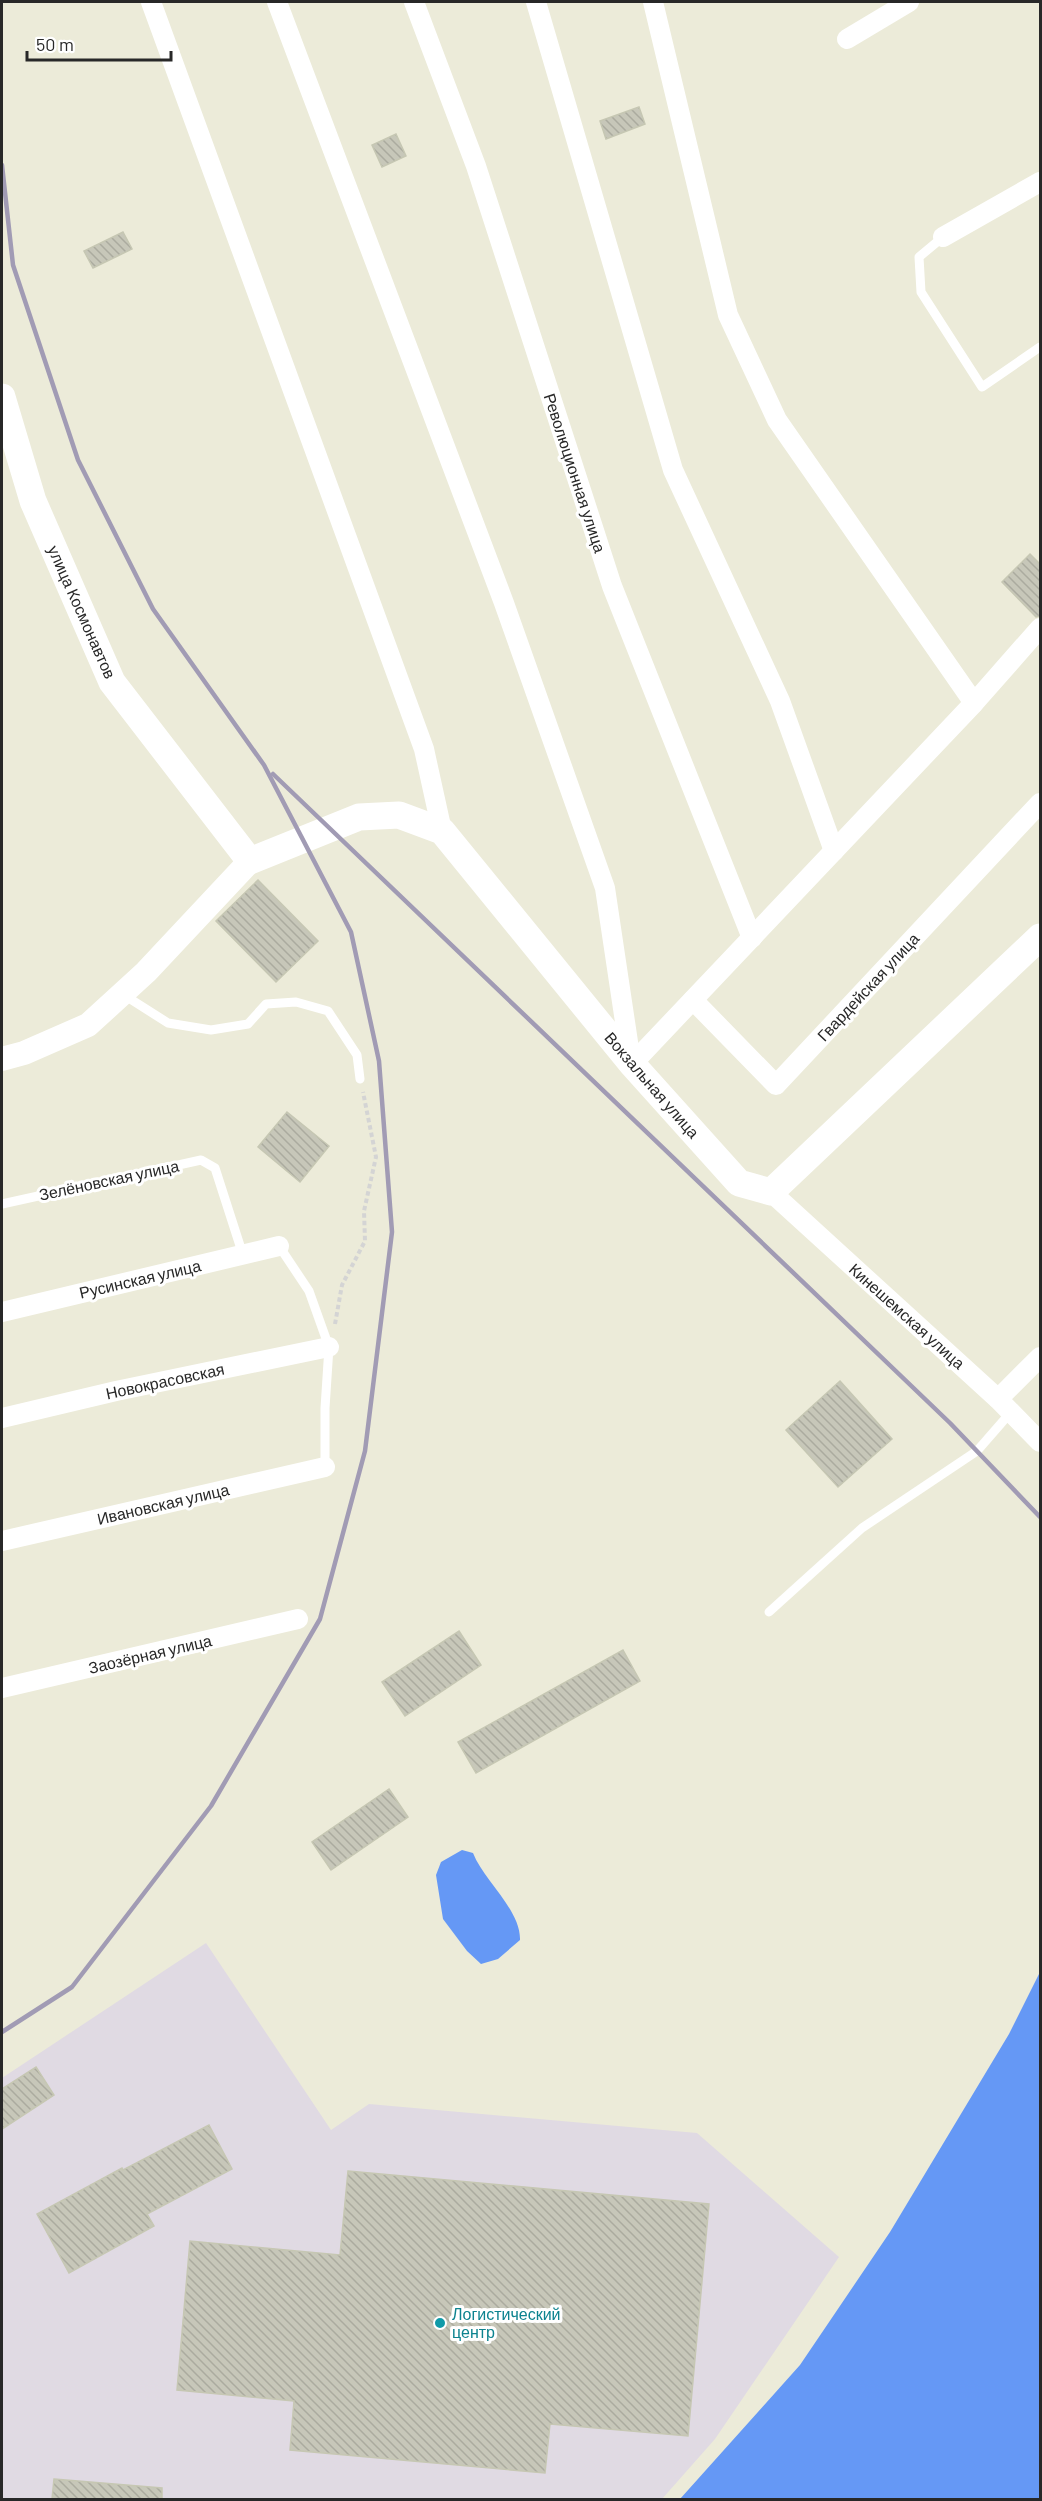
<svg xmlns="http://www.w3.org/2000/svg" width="1042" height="2501" font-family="Barlow,sans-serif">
<defs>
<pattern id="building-back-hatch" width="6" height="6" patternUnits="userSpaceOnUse" patternTransform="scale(1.5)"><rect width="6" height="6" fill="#c7c7b9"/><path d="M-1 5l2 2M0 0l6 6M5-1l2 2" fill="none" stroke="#abab9f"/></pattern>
</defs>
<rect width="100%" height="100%" fill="#ecebd9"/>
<polygon fill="#e0dae3" points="206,1943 331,2130 369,2104 697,2133 839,2257 715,2439 662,2499 2,2500 2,2078"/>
<g fill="#6598f5">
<path d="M462 1850 473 1853C484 1881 521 1910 520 1940L498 1959 481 1964 467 1951 443 1919 436 1875 441 1862Z"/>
<polygon points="1040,1972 1040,2499 680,2499 800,2365 890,2232 1009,2034"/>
</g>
<g fill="url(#building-back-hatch)" stroke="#c6c7b3" stroke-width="1.5">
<polygon points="639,107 645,124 606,139 600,121"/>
<polygon points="396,134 406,156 382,167 372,145"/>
<polygon points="123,232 132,249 93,268 84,251"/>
<polygon points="1030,554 1041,565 1041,616 1036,617 1002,582"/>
<polygon points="258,880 318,941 276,982 216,921"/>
<polygon points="287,1112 329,1146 300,1182 258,1147"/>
<polygon points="840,1381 892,1439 838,1487 786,1430"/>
<polygon points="459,1631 481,1665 405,1716 382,1682"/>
<polygon points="623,1650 640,1681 476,1773 458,1742"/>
<polygon points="389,1789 408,1817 331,1870 312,1842"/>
<polygon points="36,2067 54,2095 2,2129 2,2089"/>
<polygon points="209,2125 232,2169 147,2214 154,2226 69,2273 37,2214 122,2168 123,2170"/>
<polygon points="348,2171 709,2204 688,2436 550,2424 545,2473 290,2450 294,2401 177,2390 190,2241 340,2255"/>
<polygon points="54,2479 162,2488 162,2499 52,2499"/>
</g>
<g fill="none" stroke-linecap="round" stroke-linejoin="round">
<polyline stroke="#d4d4d4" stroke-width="4" stroke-dasharray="4.5 3" stroke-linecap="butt" points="335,1324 342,1285 365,1241 364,1211 376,1157 363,1092"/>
<g stroke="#fff" stroke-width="9">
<polyline points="943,237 919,257 921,292 982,387 1040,347"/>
<polyline points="124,995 168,1023 211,1030 248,1024 266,1004 296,1002 328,1011 357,1055 360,1079"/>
<polyline points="2,1204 201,1160 215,1168 243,1255"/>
<polyline points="279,1246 309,1291 329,1347 325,1408 325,1467"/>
<polyline points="769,1612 862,1528 977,1451 1011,1412"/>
</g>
<g stroke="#fff" stroke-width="20">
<polyline points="151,2 424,749 442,831"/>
<polyline points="277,2 504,603 605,888 631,1062"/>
<polyline points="414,2 476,166 612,586 752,938"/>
<polyline points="536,2 673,470 780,701 834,851"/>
<polyline points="653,2 728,315 777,420 974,703"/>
<polyline points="847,39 909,2"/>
<polyline points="943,237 1040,182"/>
<polyline points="693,1000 776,1085 1040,803"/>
<polyline points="632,1064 974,703 1040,628"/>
<polyline points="771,1192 998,1399 1040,1442"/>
<polyline points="2,1312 279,1246"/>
<polyline points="998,1399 1040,1357"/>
<polyline points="2,1418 116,1391 329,1347"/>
<polyline points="2,1541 325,1467"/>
<polyline points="2,1688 298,1619"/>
</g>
<polyline stroke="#fff" stroke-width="24" points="2,1059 24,1053 88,1025 146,972 250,861"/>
<polyline stroke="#fff" stroke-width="27" points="2,397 33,501 112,682 250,861 359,817 399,815 442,831 632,1064 739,1183 771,1192 1040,937"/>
<g stroke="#a19bb4" stroke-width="4.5">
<polyline points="2,165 13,265 78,460 153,609 264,765 351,932 379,1061 392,1232 365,1451 320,1619 211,1806 72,1987 2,2032"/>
<polyline points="273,774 950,1423 1040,1517"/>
</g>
</g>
<circle fill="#0f9aa8" stroke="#fff" stroke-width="2" cx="440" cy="2323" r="6"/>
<g text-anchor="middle" stroke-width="6" stroke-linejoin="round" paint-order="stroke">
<g font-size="16" fill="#282828" stroke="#fff">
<text transform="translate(575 473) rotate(72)" y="6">Революционная улица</text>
<text transform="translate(82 612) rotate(66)" y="6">улица Космонавтов</text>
<text transform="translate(868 987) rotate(-47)" y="6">Гвардейская улица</text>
<text transform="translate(652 1085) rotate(49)" y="6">Вокзальная улица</text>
<text transform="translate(109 1180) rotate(-12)" y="6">Зелёновская улица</text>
<text transform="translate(140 1279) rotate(-13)" y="6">Русинская улица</text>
<text transform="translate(907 1316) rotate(42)" y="6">Кинешемская улица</text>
<text transform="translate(165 1381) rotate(-12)" y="6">Новокрасовская</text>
<text transform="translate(163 1504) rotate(-13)" y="6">Ивановская улица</text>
<text transform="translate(150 1654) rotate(-13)" y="6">Заозёрная улица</text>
</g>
<g font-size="16" fill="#0d838f" stroke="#fff" text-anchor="start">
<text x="452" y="2320">Логистический<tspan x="452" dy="18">центр</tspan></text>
</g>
</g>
<rect width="1042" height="2501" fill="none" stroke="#282828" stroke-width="6"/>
<path d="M27 51v9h144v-9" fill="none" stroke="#282828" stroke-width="3"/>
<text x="36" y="51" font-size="18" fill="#282828" stroke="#ffffff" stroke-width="4.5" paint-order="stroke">50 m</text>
</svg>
